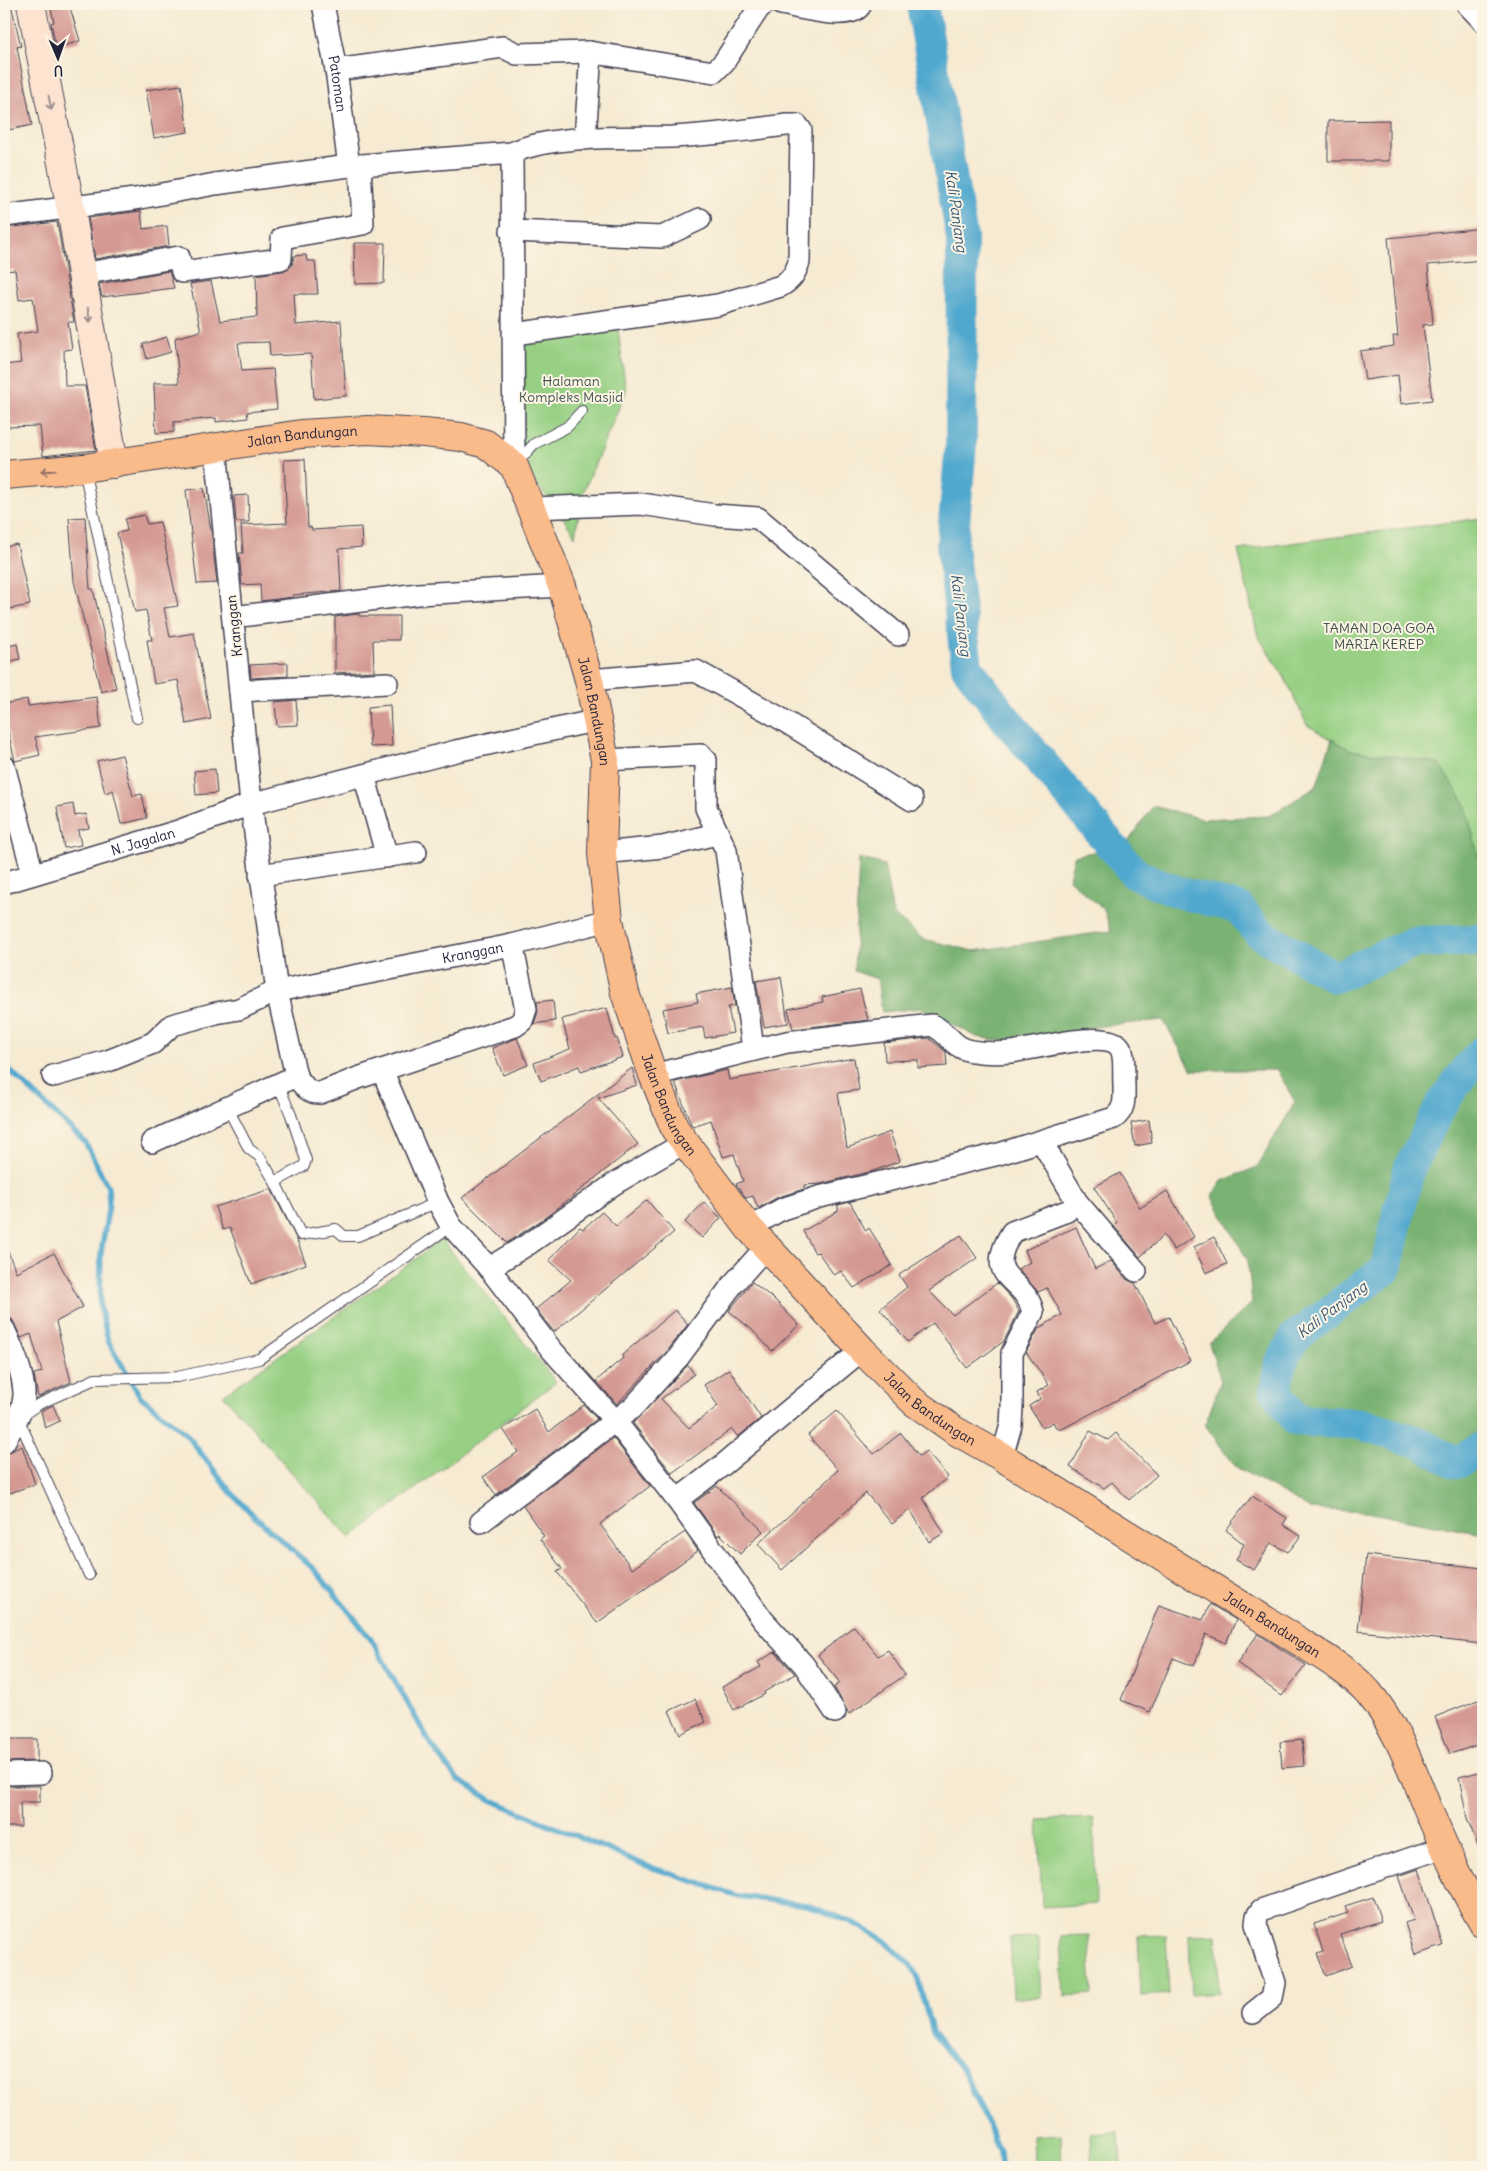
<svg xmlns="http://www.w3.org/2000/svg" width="1487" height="2171" font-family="Delius,sans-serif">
<rect width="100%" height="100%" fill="#fcf5e5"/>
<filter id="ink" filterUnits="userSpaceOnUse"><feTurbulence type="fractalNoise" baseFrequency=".02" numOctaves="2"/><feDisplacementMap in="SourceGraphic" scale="10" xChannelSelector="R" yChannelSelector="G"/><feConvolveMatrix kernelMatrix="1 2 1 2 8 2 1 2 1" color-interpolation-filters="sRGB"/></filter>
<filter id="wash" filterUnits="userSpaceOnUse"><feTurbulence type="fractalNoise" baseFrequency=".0096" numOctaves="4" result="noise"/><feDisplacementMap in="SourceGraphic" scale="20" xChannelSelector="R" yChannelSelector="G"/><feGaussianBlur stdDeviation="1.12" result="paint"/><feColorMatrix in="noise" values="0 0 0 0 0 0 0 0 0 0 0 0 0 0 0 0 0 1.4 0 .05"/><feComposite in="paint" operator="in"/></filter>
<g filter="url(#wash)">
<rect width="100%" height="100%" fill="#f6ead2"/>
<g fill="#97d084" stroke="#5c7960">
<polygon points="618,329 626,391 582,495 575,536 556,507 520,467 520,343"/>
<polygon points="1483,518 1483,875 1438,763 1350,750 1307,725 1285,678 1258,636 1238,550"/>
<polygon points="441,1238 556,1382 350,1538 223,1395 416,1259"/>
<polygon points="1094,1818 1096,1904 1042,1907 1038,1820"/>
<polygon points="1217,1934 1219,1993 1191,1995 1189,1935"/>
<polygon points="1089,1935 1092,1994 1064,1996 1061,1936"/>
<polygon points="1166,1935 1169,1994 1141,1996 1138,1936"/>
<polygon points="1038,1937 1041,1997 1013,1998 1010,1938"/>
<polygon points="1119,2132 1121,2167 1092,2167 1091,2134"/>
<polygon points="1061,2134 1062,2167 1034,2167 1033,2136"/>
</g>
<polygon fill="#79b272" stroke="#4e6a56" points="1332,739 1350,750 1438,763 1465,803 1483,875 1483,1297 1479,1334 1483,1337 1483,1534 1366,1512 1310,1509 1236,1467 1205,1425 1221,1381 1209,1343 1252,1303 1248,1261 1212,1197 1222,1181 1257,1167 1295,1102 1277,1070 1192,1070 1163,1020 1103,1026 1016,1043 977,1037 921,1008 882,1012 877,979 854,971 859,858 884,865 893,914 923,939 974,951 1111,931 1104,910 1069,879 1074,856 1126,845 1153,806 1203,819 1269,816 1316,787"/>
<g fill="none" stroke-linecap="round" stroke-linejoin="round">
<polyline stroke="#51a8ce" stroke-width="5.5" points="4,1065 85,1142 108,1187 109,1204 101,1253 100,1306 108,1341 140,1396 187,1435 230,1491 255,1517 315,1570 361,1626 373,1642 430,1743 457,1779 491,1800 647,1866 738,1896 807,1905 854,1923 885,1941 910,1964 918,1979 932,2032 964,2072 1000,2152 1001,2167"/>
<g stroke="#51a8ce" stroke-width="32">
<polyline points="922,4 962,239 961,445 952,546 967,667 1005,718 1135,874 1181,893 1239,908 1259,933 1335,977 1415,942 1483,940"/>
<polyline points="1483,1051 1468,1067 1442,1103 1409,1169 1386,1269 1295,1337 1280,1365 1276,1392 1296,1420 1361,1424 1418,1442 1456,1463 1483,1447"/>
</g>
</g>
<g id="blocks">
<g fill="#d49993">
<polygon points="4,4 11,4 21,46 17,47 32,125 4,131"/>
<polygon points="50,4 69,4 80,41 56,48 51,23 54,22"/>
<polygon points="181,85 188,132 154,138 146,90"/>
<polygon points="1389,120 1389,161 1328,161 1328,121"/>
<polygon points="141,211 143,229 167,226 169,246 95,259 88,218"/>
<polygon points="57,222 74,322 68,322 72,349 64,350 65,386 85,386 96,450 43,456 40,426 4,427 4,365 21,363 17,334 38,331 33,298 19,300 15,270 4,271 4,228"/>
<polygon points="1483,228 1483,260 1428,265 1433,324 1423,325 1432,400 1401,404 1398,375 1365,380 1360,351 1394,346 1393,336 1398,336 1388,238"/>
<polygon points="354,243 385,243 384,283 355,284"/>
<polygon points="306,255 307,261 315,261 318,294 294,294 296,325 341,321 346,396 314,399 311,354 270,356 269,342 238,343 242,371 273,369 277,409 247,412 248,418 216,422 216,418 174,422 174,432 156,433 154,383 179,383 175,338 201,331 190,284 211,281 220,321 257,317 256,275 288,270 292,265 294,256"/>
<polygon points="169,271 174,288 102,297 99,284"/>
<polygon points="167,337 171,352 147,359 143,344"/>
<polygon points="305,459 308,527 311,527 312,530 361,527 362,547 339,549 341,591 293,595 293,597 261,601 260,584 242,585 239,553 243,553 241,525 287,523 284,460"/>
<polygon points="204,488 211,530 217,583 197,584 186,490"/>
<polygon points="248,495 249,522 236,522 234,496"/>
<polygon points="144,515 147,524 160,522 178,606 164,608 170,637 194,633 211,719 186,724 178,680 154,684 147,640 152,640 146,610 135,612 117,533 127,531 125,519"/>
<polygon points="85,517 90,589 93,589 116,688 101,692 74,581 69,518"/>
<polygon points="17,544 30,605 4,610 4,547"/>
<polygon points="359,614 359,616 399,616 399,640 373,640 374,671 335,673 335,617"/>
<polygon points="17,644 20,659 4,663 4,647"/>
<polygon points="288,663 288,676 251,678 250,665"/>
<polygon points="97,697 101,728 35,737 40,755 15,761 4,715 4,704 27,699 28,706"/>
<polygon points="296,700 298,725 277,726 275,702"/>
<polygon points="390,705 392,746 370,747 368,707"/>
<polygon points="122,755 133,796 142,794 147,818 121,824 113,790 105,793 97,761"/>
<polygon points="215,769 217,793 196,795 194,771"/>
<polygon points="73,804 75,816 86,814 89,828 78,830 81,845 64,848 57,807"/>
<polygon points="781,977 788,1023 764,1027 756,981"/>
<polygon points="732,987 735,1006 728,1007 733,1033 705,1038 703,1027 668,1033 663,1009 698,1002 696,994"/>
<polygon points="860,989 868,1020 793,1029 788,1009 823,1002 822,997"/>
<polygon points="553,1000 555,1021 534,1024 538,1012 537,1002"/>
<polygon points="607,1008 615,1039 617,1038 623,1057 581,1071 579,1066 541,1081 534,1063 570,1049 562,1019"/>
<polygon points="517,1038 528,1065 503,1075 492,1048"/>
<polygon points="929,1038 946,1052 947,1066 918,1068 918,1060 885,1061 884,1043"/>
<polygon points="854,1058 859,1090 838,1093 847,1148 890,1132 900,1161 873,1171 820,1184 804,1185 804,1189 778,1197 758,1208 753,1196 746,1198 736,1184 743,1181 734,1154 723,1157 711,1120 693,1126 691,1124 675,1082 727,1070 729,1080"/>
<polygon points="632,1068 637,1085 598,1098 638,1144 549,1215 507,1243 462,1198"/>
<polygon points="1149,1120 1152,1143 1135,1146 1131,1123"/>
<polygon points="1120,1173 1140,1208 1167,1191 1194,1237 1174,1250 1164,1235 1140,1257 1114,1226 1117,1223 1094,1187"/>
<polygon points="271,1189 297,1240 306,1264 251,1284 230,1228 223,1230 215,1207"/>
<polygon points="647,1200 674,1232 554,1332 536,1309 571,1280 549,1260 580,1227 583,1229 602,1212 616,1226"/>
<polygon points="704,1202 721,1218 702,1238 685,1222"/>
<polygon points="850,1202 866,1231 869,1228 892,1265 854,1288 841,1271 834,1275 818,1252 815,1253 803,1231 838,1211 838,1205"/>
<polygon points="1076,1227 1095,1269 1111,1261 1126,1279 1135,1283 1155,1323 1169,1317 1190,1361 1062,1429 1057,1429 1053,1422 1042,1428 1029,1406 1040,1399 1037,1392 1049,1385 1026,1352 1039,1328 1062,1315 1047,1288 1038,1292 1018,1269 1030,1262 1025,1250"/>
<polygon points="961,1235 977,1258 929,1291 953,1315 997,1283 1012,1299 1019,1311 1004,1341 967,1368 933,1323 908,1342 880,1309 907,1287 899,1275"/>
<polygon points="1214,1237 1227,1264 1206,1273 1194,1247"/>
<polygon points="4,1242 16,1272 54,1253 83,1307 56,1322 71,1382 38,1397 34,1374 42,1372 31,1334 21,1338 12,1319 4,1317"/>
<polygon points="752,1282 775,1300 799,1325 772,1351 751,1329 729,1311"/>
<polygon points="675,1310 688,1324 668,1350 617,1404 596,1381 623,1358 622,1355"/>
<polygon points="688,1365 694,1374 661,1399 689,1428 718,1406 704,1385 729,1369 761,1418 738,1437 732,1429 672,1473 633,1423"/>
<polygon points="53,1405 60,1421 45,1428 41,1411"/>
<polygon points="584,1405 597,1419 496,1495 483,1477 518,1452 503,1429 535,1409 549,1432"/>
<polygon points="837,1411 874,1454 901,1433 919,1456 926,1451 948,1477 923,1498 944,1533 929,1542 910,1509 892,1524 866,1493 782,1570 758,1544 838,1470 808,1435"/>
<polygon points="1090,1431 1108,1440 1116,1433 1157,1475 1129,1500 1112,1482 1104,1488 1070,1467"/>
<polygon points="613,1438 650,1486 600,1524 632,1569 685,1532 698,1551 597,1623 557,1572 562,1569 540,1539 544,1536 523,1506"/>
<polygon points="22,1446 35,1484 10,1493 4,1476 4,1454"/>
<polygon points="717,1486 763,1531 740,1554 720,1534 718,1536 694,1503"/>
<polygon points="1252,1496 1287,1518 1283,1525 1301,1536 1288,1552 1271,1543 1254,1570 1236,1560 1244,1544 1226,1530"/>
<polygon points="1366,1555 1483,1568 1483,1644 1358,1631"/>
<polygon points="1210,1604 1236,1620 1226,1643 1206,1634 1194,1666 1173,1658 1150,1712 1121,1700 1159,1605 1203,1620"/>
<polygon points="854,1626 878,1656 888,1650 905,1675 849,1714 834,1687 840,1683 818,1655"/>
<polygon points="1258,1634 1306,1665 1282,1696 1237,1663"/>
<polygon points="775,1652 795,1674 764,1692 765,1694 734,1710 722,1687 761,1667 758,1662"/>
<polygon points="1483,1698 1483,1743 1450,1754 1435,1717"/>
<polygon points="695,1699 706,1722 680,1734 669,1711"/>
<polygon points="4,1739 37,1739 37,1761 4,1762"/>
<polygon points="1302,1740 1304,1766 1282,1768 1280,1742"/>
<polygon points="1483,1771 1483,1856 1482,1856 1467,1818 1459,1777"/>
<polygon points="4,1786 40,1786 40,1802 20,1802 21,1827 4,1827"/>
<polygon points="1419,1869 1443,1946 1415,1955 1405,1923 1414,1920 1399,1876"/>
<polygon points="1373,1897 1381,1921 1340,1934 1352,1966 1326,1976 1317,1954 1323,1952 1314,1924 1348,1913 1345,1906"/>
</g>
</g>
</g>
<g filter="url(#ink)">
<use href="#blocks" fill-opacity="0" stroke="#424052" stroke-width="1"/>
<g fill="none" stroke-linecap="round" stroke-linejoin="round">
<defs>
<g id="service">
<polyline points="516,464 534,444 567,427 582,411"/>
<polyline points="84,469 137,718"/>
<polyline points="227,1107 249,1149 260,1157 275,1182 301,1235 336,1229 344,1236 358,1236 438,1202"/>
<polyline points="275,1182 304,1166 306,1160 291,1115 278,1084"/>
<polyline points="89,1575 18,1418 39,1404 95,1379 177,1377 259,1359 451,1226"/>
</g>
<g id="minor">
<path id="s1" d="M323 4 336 70 349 166"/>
<path d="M781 4C798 7 853 23 861 4"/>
<polyline points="1467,4 1483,21"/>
<polyline points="336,70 503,47 517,54 589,52"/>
<polyline points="585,139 590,67 589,52 714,72 724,62 759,8 765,4"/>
<path d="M512 153C551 134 627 138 672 137 711 135 748 130 786 125H797L801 130 799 262C795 274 792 279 781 286L718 305 514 334"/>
<polyline points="4,216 135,199 215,184 349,166 512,153 514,466"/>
<polyline points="511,231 662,237 700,219"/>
<polyline points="82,274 179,257 182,272 281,259 282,238 363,224 360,165"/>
<polyline points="532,508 641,504 715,515 758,518 898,635"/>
<polyline points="233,617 418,594 562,586"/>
<polyline points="589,680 696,671 778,717 912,800"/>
<polyline points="240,691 387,683"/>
<polyline points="605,760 701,755 706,760 706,808 726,850 753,1049"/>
<polyline points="4,766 33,874"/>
<polyline points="364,775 387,857"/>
<polyline points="602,853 663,847 716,834"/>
<polyline points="260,875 416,852"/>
<path id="s2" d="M4 883 178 831 251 804 456 751 598 720"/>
<polyline points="382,1070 438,1202 451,1226 489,1268"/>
<path d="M653 1075 787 1042 932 1025C949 1033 954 1049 972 1051 984 1053 999 1053 1011 1052 1031 1050 1104 1029 1119 1046 1126 1054 1123 1074 1124 1084 1124 1098 1126 1109 1114 1118L999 1154 819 1197 782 1209 749 1228"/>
<path id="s3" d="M53 1076 108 1061 153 1043 172 1025 216 1013 239 1009 277 991 512 945 609 920"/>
<path d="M296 1076C303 1085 308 1094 320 1093L358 1078 515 1026 522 1021 526 1009 512 945"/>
<polyline points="152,1142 296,1076 277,991 251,804 216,449"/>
<polyline points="1042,1142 1077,1202 1136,1271"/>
<polyline points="684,1143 614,1184 530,1243 489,1268 551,1349 616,1422 677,1500 723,1465 862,1350"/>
<path d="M4 1329C12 1348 23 1371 24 1392 25 1409 12 1428 4 1442"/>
<path d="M1002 1457 1011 1425 1012 1407V1353L1033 1312C1025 1276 981 1281 1012 1232L1067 1211"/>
<polyline points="677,1500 763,1620 804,1665 835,1712"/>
<polyline points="481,1522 632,1408 678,1358 733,1284 767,1246"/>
<polyline points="4,1774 41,1773"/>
<polyline points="1253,2013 1272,1998 1275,1983 1256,1924 1257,1916 1261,1910 1444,1847"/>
</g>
<polyline id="secondary" points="31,4 72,215 114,464"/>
<g id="primary">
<path id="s4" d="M4 475 84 468 301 434 368 430 424 433 461 437 486 444 514 466 562 586 589 680 605 760 602 853 609 920 625 993 653 1075 675 1129 749 1228 862 1350 914 1402 954 1430 1002 1457 1291 1636C1317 1653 1347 1669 1368 1692 1396 1725 1411 1767 1427 1807 1444 1847 1461 1886 1483 1923"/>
</g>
</defs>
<use href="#service" stroke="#424052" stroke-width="12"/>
<use href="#minor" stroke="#424052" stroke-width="24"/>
<use href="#secondary" stroke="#424052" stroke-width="30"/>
<use href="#primary" stroke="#424052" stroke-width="30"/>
<use href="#service" stroke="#fff" stroke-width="10"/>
<use href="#minor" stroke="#fff" stroke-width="21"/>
<use href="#secondary" stroke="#fde4d1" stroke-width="28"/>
<use href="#primary" stroke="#fabb8b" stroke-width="28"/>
</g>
<defs><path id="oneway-shaft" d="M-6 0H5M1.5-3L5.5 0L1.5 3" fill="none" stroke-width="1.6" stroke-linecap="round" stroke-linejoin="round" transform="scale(1.25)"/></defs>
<g stroke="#9a8d8e">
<use href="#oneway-shaft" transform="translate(50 103) rotate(79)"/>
<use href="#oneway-shaft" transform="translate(89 315) rotate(80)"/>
</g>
<use stroke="#8e6e63" href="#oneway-shaft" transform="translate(48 471) rotate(176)"/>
</g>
<g text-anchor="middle" stroke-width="4" stroke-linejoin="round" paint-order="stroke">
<g font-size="14" fill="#22223b" stroke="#fcf5e5">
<text dy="5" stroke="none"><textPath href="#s1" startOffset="81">Patoman</textPath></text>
<text dy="5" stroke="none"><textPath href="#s4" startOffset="301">Jalan Bandungan</textPath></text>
<text transform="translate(234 626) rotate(-96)" y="5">Kranggan</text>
<text dy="5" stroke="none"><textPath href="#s4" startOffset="781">Jalan Bandungan</textPath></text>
<text dy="5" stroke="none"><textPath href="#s2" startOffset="145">N. Jagalan</textPath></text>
<text dy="5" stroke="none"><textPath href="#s3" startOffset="442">Kranggan</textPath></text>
<text dy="5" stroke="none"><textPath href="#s4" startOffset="1186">Jalan Bandungan</textPath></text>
<text dy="5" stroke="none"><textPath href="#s4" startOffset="1591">Jalan Bandungan</textPath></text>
<text dy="5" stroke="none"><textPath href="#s4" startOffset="1996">Jalan Bandungan</textPath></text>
</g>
<g font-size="14" fill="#455651" stroke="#fcf5e5">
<text x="571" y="386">Halaman<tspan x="571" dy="16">Kompleks Masjid</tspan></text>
<text x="1379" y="633">TAMAN DOA GOA<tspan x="1379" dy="16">MARIA KEREP</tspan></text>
</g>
<g font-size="15" font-style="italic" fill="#355876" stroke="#fcf5e5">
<text transform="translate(956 211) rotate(82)" y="5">Kali Panjang</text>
<text transform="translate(961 615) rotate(83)" y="5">Kali Panjang</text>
<text transform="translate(1332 1310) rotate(-37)" y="5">Kali Panjang</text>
</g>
</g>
<rect width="1487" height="2171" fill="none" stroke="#fcf5e5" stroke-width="20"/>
<g transform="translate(58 58) rotate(178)" stroke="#fcf5e5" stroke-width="4" paint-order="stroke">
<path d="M0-4L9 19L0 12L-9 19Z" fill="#22223b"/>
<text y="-8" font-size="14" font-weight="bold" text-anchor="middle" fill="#22223b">U</text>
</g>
</svg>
